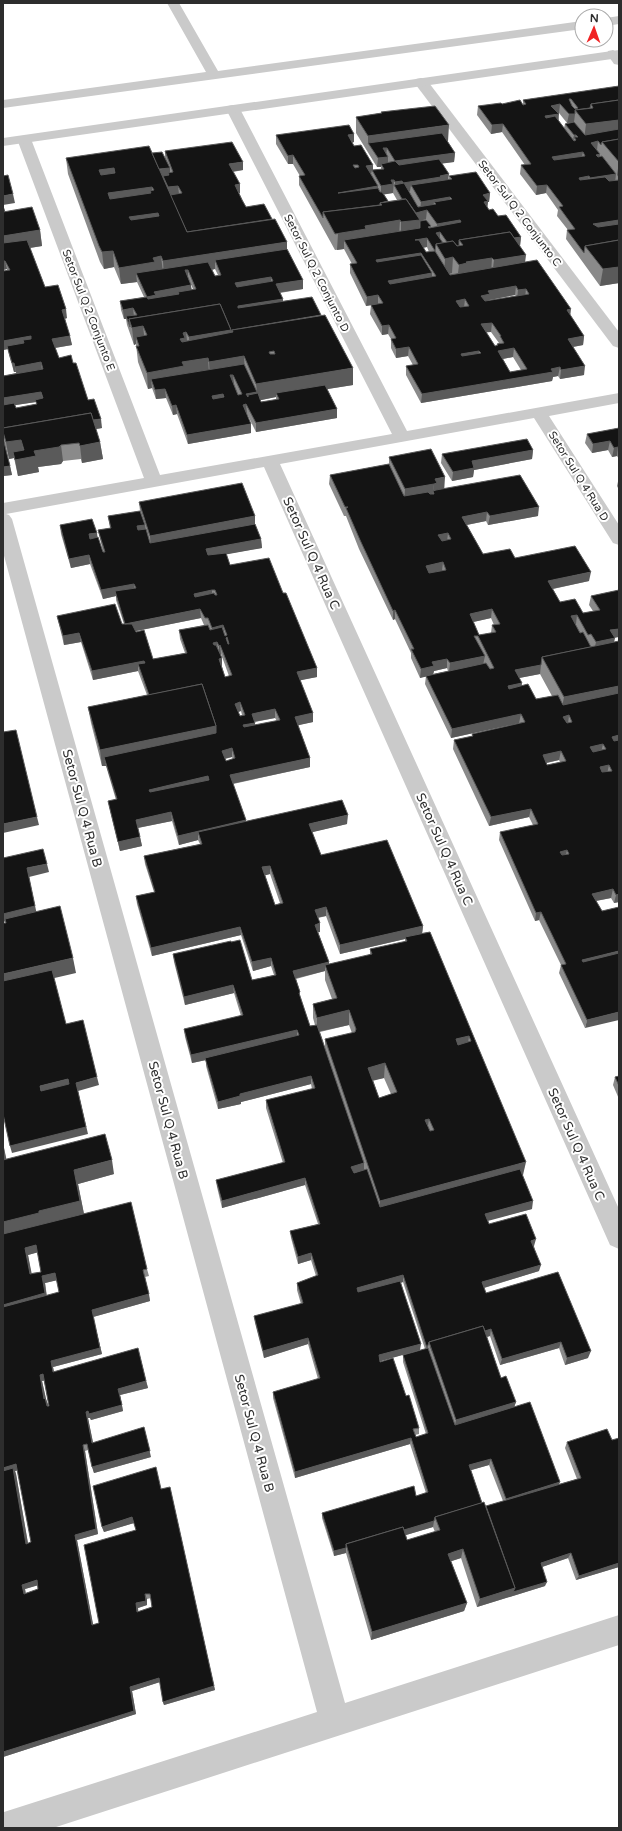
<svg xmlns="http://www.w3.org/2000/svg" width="622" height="1831" font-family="'Varela Round',sans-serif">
<rect width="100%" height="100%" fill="#fff"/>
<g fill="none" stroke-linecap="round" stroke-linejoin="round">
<g fill="#cacaca" fill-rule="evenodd">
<polygon points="613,50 619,53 619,65 614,64 607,54 608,51"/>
<polygon points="421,78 426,79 619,332 619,348 613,346 416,85 414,82 416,79"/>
<polygon points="233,105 238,106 240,109 407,431 619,393 619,403 549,416 619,525 619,545 613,543 534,418 280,464 619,1209 619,1249 610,1245 264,467 6,514 9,515 12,519 345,1703 619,1615 619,1645 53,1828 3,1828 4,1812 317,1712 3,552 3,503 144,478 17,139 19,136 29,136 31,139 160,475 392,434 226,109 228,106"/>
</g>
<g fill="#cacaca" fill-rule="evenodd">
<polygon points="167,3 179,3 218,71 582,21 582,29 3,108 3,100 206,72"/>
<polygon points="619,16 619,24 606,26 606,18"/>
<polygon points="619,50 619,58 3,146 3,138"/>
</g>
</g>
<g fill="#8a8a8a" fill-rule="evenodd">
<path d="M619 86V283L600 286 566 239 567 230H568L557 216 558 210 546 193 536 195 520 174 521 165H525L502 132 491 134 477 115 478 106 502 104H523V100ZM558 113H559L567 123 565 124 564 128 559 121Z"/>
<path d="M381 112 448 141H447L455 153 454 162 442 163 449 180V176L490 193 489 202H488L487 207 489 210 498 216 521 237 520 246 525 262 570 315 584 336 583 345 573 347 584 375 560 379 558 376 553 377 552 381 421 403 406 375V366L413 365 408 356 396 358 391 348V339L388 334 382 335 370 314 371 305 366 306 350 273V264H352L344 249 335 250 299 185V176H300L293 164H288L276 144V135L354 134V142L352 143 373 170 381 169V167H377L356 133V117L381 113ZM393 188V193L397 200 388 201 384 194 393 193ZM427 247 429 252H426L423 248ZM515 295 516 296 489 301V300ZM486 332H491L499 343 497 344 496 346H495ZM513 357 521 370 510 372 503 359Z"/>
<path d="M165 151 243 170 233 172 240 193H239L246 207 272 219 287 242V250L303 289 280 293 283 301 353 385 327 389 337 409V418L256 432 247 414 251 433 188 444 177 414 173 415 166 398 156 399 152 388 148 389 138 362 136 344 134 345 127 325 126 319H124L121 310 120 301 144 297 137 282 121 284 114 267 104 269 100 262 68 174 66 158 152 153 165 158ZM215 269 218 275 215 276 212 270ZM188 278 193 289 192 290ZM276 397V400L261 402V400Z"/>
<path d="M5 212 40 230 42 246 30 248 45 287 67 318 65 319 72 345 55 348 59 358 73 363 88 400 102 428 96 429 100 442 103 459 82 463 81 459 63 461 61 464 38 467 39 472 18 476 14 458 9 459 5 444 12 475 3 476V376L16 373V372H14L9 355 8 349 3 350 7 270V269L3 270ZM36 402V404L16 408 15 405Z"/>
<polygon points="619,428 619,459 617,456 612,457 608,450 592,453 585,443 587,434"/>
<polygon points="533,450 532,459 474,470 473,477 452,481 441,463 442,454"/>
<path d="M389 457 444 489 538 516 488 525 486 521 467 525 483 554 515 558 589 581 553 589 560 602 583 613 593 611 589 605 591 596 619 590 614 642 619 641V902L614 903 611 898 596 901 602 911 619 907 585 1028 559 973 561 965 539 920 535 921 499 840 500 832 533 825 529 817 489 826 453 749 454 740 472 736V734L519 723 451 738 425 684 426 676 420 678 411 658V653L395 619 393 620 359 549 346 516H344L329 484 330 475 389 464ZM491 618 494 625H492L491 633 479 635 473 622ZM447 668 448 671 433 674 434 671ZM540 674 552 696 536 699 522 686 519 678ZM559 760 560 762 547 765V763Z"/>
<polygon points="619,477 619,490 617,486"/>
<path d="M139 502 255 516V524L261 539 262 548 226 554 230 565 283 593 317 668V677L300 680 313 713V722L298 725 310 758V767L233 784 246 821 347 824 312 832 321 855 423 926 422 933 430 932 523 1175H522L532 1209 488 1220 489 1224 534 1246 539 1271 484 1288 486 1293 588 1358 565 1365 559 1348 500 1365 490 1336 487 1337 501 1378 516 1402 514 1407 559 1484 577 1479 565 1448 567 1442 619 1567 576 1580 568 1558 542 1567 545 1586 477 1607 461 1558 451 1561 467 1603 464 1611 371 1640 346 1553 334 1556 322 1518V1513L416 1496 426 1493 410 1444 295 1478 273 1398V1392L318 1379 308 1344 264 1358 255 1323 254 1316 301 1304 297 1290V1283L316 1276 311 1260 298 1264 291 1238 290 1231 318 1224 305 1185 222 1208 217 1187 216 1180 283 1163 266 1108V1100L312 1089 311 1084 241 1102V1104L218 1109 206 1066V1060L192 1063 185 1037 184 1029 241 1016 234 993 185 1005 174 962 173 954 231 942 252 980 274 975 271 966 253 971 241 935 152 956 137 904 136 896 154 892 145 864 144 856 200 844 198 840 179 845 172 821 138 828 142 846 120 851 110 810 108 801 116 800 106 766H102L91 723 88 707 147 695 138 671 93 680 81 642 64 645 57 616 124 624 116 600V596L103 599 90 564 71 568 61 534 60 525 97 537 103 552 100 539 98 530 110 528 108 516 140 511ZM201 618 204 625 179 630 180 639 185 653 153 659 136 631ZM221 654 229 676 225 677 222 667 220 655ZM241 711 242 715 240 716 238 712ZM275 718 277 721 255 725V722ZM232 757 233 759 226 761 225 759ZM270 874 280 903 275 905 265 875ZM326 916 340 954 405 939V942L370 949V955L329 964V962L318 932H320L318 918ZM325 971V980L332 999 313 1004V1018L315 1025 310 1026 300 997V992L296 979ZM349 1025 352 1033 325 1039V1047L320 1032ZM384 1078 391 1094 379 1098 373 1080ZM403 1282 425 1349 403 1355V1362L426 1434 416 1437 415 1435 419 1434V1428L406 1396 380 1361 420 1350 401 1283ZM489 1465 503 1501 486 1506 482 1503 471 1470ZM433 1527 435 1532 407 1540 406 1535Z"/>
<polygon points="619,1076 619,1099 613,1085 615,1077"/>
<path d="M3 1143 6 1159 114 1174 78 1184 84 1214 147 1269 149 1276 145 1277 150 1301 93 1317 102 1354 53 1367 54 1372 138 1348 148 1388 120 1395 123 1411 91 1420 90 1418H88L93 1442 151 1457 94 1473 88 1450 85 1451 98 1534 77 1540 93 1625 99 1623 136 1530 134 1523 104 1532 102 1527 162 1489 215 1690 164 1705 163 1702 160 1682 132 1691 136 1714 3 1757ZM38 1252 41 1272 31 1273 28 1255ZM57 1280 59 1292 47 1296 45 1283ZM42 1381H44L49 1406H48L46 1399ZM18 1470 31 1542 28 1544 16 1474 15 1471ZM38 1585V1589L26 1593 25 1589ZM151 1598 152 1607 138 1612V1608L147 1605V1599Z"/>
</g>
<g fill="#5a5a5a">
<polygon points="560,104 559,113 550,114 551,106"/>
<polygon points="559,114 558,123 544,125 545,116"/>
<polygon points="569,114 575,114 574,122 567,123"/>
<polygon points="619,120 619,135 584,140 586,124"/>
<polygon points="503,124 502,132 491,134 492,125"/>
<polygon points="449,125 448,141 388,149 387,148 386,156 368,143 368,136"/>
<polygon points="354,134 354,142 348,143 348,135"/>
<polygon points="574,135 576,135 575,140 574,137 573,144 572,144"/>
<polygon points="598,141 597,150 591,143"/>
<polygon points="583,152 581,161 551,166 552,157"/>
<polygon points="455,153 454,162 395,170 395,161"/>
<polygon points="600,154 599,163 596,155"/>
<polygon points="293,155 293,164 288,164 288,156"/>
<polygon points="388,157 388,166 381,164 381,167 377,167 378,158"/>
<polygon points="243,162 243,170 229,172 229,164"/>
<polygon points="619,162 619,178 617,175"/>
<polygon points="373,165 373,172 372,170 371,174 366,175 366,166"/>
<polygon points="114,168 115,184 101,186 99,170"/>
<polygon points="170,168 170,176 168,173 168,177 157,178 156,170"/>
<polygon points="449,174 448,183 411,185 410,191 403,192 403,183 440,176"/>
<polygon points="616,174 615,183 590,178"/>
<polygon points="589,176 587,185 578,187 579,178"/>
<polygon points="391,180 394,180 393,193 381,195 381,186"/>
<polygon points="402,181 402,190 395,187 395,182"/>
<polygon points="240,184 240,193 235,194 235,185"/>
<polygon points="547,185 546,193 536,195 537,186"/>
<polygon points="178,186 179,194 169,196 168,187"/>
<polygon points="378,186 378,195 338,193"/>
<polygon points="152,187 153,203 150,191 151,203 110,209 108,193"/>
<polygon points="490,193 489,202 488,202 487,210 483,211 483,195"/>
<polygon points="13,194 15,203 3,205 3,196"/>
<polygon points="450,197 450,206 436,204 434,202 433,209 420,211 421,202"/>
<polygon points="427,210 426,219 420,221 419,236 401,239 401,222 411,214"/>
<polygon points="158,213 159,229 131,233 129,217"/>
<polygon points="400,220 399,236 344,240 344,249 337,250 338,234 365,226"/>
<polygon points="460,220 459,229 440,232 440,241 436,233 437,224"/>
<polygon points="619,220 619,229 591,233 593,224"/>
<polygon points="40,230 42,246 3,252 3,236"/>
<polygon points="521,237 520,246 462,247"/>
<polygon points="427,238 427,247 414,249 415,240"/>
<polygon points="287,242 287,258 215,260 215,269 189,273 188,270 188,278 164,277 163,261"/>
<polygon points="113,251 114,267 104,269 102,252"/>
<polygon points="421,253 420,262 375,269 376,260"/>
<polygon points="526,255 524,271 492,276 494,260"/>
<polygon points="161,256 163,273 136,273 137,282 121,284 119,268 153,258"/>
<polygon points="453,257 452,273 444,275 445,259"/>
<polygon points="492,258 491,274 457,281 459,265 466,262"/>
<polygon points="3,261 5,261 7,269 3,270"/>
<polygon points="619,267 619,283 600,286 603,269"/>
<polygon points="432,273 432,282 387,290 388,281"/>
<polygon points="271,277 271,286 235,292 235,283"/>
<polygon points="303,280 303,289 276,293 276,284"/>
<polygon points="191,285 192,294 178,292 178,297 148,306 147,297 154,292"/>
<polygon points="516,286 515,295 489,300 489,303 480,305 481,296 488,291"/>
<polygon points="526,289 525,298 517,299 518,290"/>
<polygon points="378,295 378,304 366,306 367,297"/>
<polygon points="283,299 283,308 238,315 238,306"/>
<polygon points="465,299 464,308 455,310 456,301"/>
<polygon points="133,308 134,317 126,316 126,319 124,319 123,310"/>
<polygon points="66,309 67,318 63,319 62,310"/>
<polygon points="571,309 570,318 567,310"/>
<polygon points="492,323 491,332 480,333 481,324"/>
<polygon points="389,325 388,334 382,335 382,326"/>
<polygon points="143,326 145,343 136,337 136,344 134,345 132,328"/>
<polygon points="231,330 232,346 190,354 189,337"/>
<polygon points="186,332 188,349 186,354 180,339 183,333"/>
<polygon points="31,336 32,345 24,346 7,346 8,349 3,350 3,341"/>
<polygon points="70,336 72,345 54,348 52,339"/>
<polygon points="584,336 583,345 567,348 568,339"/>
<polygon points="409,347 408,356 396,358 396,349"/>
<polygon points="514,348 513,357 497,360 498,351"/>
<polygon points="479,351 478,360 460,363 461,354"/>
<polygon points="244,356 245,373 233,375 234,384 210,379 209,362"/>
<polygon points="208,358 209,374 151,379 152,388 148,389 147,373 182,362"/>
<polygon points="41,362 42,371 17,376 15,367"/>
<polygon points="12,363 14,363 16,372 14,372"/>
<polygon points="585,366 584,375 560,379 561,370"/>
<polygon points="560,367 558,376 553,377 552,381 421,403 422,394"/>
<polygon points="353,368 353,385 278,397 276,393 276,397 247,403 246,394 257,392 256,384"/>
<polygon points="165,389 166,398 156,399 155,390"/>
<polygon points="41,392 43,401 35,400 36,402 3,407 3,398"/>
<polygon points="223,394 223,403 213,405 212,396"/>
<polygon points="246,404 247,414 243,405"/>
<polygon points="176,405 177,414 173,415 172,406"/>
<polygon points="337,409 337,418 256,432 256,423"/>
<polygon points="101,419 102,428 37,439 35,430"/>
<polygon points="251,424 251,433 188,444 187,435"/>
<polygon points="23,432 22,442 24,456 13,452 14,458 9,459 6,442"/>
<polygon points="610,441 608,450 592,453 593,444"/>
<polygon points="100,442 103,459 82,463 80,446"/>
<polygon points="61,445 63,461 61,464 38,467 39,472 18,476 15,460 34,451"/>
<polygon points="618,447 617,456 612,457 614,448"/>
<polygon points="533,450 532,459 474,470 473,477 452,481 453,472 472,461"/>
<polygon points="10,466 12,475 3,476 3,467"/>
<polygon points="445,477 444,493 434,493 433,491 434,484 435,479"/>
<polygon points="434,484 432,500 404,505 405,489"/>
<polygon points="539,507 538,516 488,525 490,516"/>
<polygon points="487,512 486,521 461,526 462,517"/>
<polygon points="255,516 255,533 151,552 150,536"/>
<polygon points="145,525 146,534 138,535 137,526"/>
<polygon points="97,533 98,542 90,544 89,534"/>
<polygon points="448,533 447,542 438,544 438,535"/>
<polygon points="261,539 262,548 207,558 206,549"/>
<polygon points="89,555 90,564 71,568 69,559"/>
<polygon points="443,562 442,571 425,575 426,566"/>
<polygon points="591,572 589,581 547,590 548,581"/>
<polygon points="134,584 135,593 115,591 116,596 103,599 101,590"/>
<polygon points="212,590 212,599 195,603 194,594"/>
<polygon points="200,609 201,618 126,633 125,624"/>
<polygon points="492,609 491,618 469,623 470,614"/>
<polygon points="395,610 395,619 393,620 393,611"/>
<polygon points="577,615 576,624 569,625 571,616"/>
<polygon points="223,625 224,634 212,637 212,628"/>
<polygon points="619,629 619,637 609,639 610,630"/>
<polygon points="79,633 81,642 64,645 63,636"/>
<polygon points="615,638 613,647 594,651 596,642"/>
<polygon points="217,642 218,651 214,652 213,643"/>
<polygon points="220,645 221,654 219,655 219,646"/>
<polygon points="485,656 483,665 449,672 450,663"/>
<polygon points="222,658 222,667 219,659"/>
<polygon points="447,659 447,668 434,671 433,675 420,678 421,669 432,662"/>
<polygon points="144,661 145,670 138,664 138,671 93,680 92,671"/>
<polygon points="541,665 540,674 514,679 515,670"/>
<polygon points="317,668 317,677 297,681 297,672"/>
<polygon points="522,683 521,692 507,695 508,686"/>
<polygon points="619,686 619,701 561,713 564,697"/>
<polygon points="240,702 241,711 235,713 235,704"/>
<polygon points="275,709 275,718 252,722 252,714"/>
<polygon points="313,713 313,722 295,726 295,717"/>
<polygon points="521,714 519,723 451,738 452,729"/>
<polygon points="569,715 568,724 563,717"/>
<polygon points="255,723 255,732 243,734 243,725"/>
<polygon points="216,726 217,742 104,757 106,766 102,766 100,750"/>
<polygon points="619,735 619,744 610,745 612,737"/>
<polygon points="603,744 601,753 589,756 590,747"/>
<polygon points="232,748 232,757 223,759 222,751"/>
<polygon points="561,751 559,760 541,764 543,755"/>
<polygon points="310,758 310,767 231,784 230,775"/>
<polygon points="609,765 607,774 598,776 600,767"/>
<polygon points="208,776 209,785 150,799 149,790"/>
<polygon points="531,809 529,817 489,826 491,817"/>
<polygon points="171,812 172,821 137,828 136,820"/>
<polygon points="348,815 347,824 309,833 309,824"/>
<polygon points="37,817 39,825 3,833 3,824"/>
<polygon points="246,820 246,829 198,832 198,840 179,845 178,836"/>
<polygon points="140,837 142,846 120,851 118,842"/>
<polygon points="567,850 565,859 559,860 560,852"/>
<polygon points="47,864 49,872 29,877 37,915 3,922 3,914 27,868"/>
<polygon points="270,866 270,874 263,876 262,867"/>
<polygon points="613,889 611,898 590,902 592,894"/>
<polygon points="619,894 619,902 614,903 616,895"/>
<polygon points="326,907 326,916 315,918 315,910"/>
<polygon points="541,912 539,920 535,921 536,913"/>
<polygon points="320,923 320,932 315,933 315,925"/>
<polygon points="423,926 422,935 405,937 405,939 340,954 340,945"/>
<polygon points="240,927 241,935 152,956 151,948"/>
<polygon points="619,951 619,959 580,968 582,960"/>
<polygon points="73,958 76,973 3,990 3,974"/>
<polygon points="271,958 271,966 253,971 252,962"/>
<polygon points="329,962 329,970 325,965 325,971 293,979 293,971"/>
<polygon points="233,985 234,993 185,1005 184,997"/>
<polygon points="349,1010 349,1025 317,1032 317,1018"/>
<polygon points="619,1012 619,1020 585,1028 587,1020"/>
<polygon points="297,1030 297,1038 205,1058 206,1060 192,1063 191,1055"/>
<polygon points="469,1036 467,1051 454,1054 456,1039"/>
<polygon points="385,1063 384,1078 368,1082 368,1068"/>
<polygon points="311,1076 311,1084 241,1102 241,1104 218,1109 218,1102 240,1094"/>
<polygon points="97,1077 99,1085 78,1091 88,1134 12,1153 10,1146 76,1083"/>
<polygon points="68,1079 70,1086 42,1094 40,1086"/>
<polygon points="429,1119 427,1133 425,1120"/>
<polygon points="3,1143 7,1162 3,1163"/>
<polygon points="112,1160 114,1174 78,1184 84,1214 3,1236 3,1222 39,1211 74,1170"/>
<polygon points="526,1162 523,1175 379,1214 380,1201"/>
<polygon points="364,1163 364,1170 350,1174 351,1167"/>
<polygon points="305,1178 305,1185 222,1208 222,1201"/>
<polygon points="533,1201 532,1209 484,1222 485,1214"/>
<polygon points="536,1239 534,1246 530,1248 531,1241"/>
<polygon points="36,1245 39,1252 28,1255 33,1280 30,1274 25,1248"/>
<polygon points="311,1253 311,1260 298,1264 298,1257"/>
<polygon points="541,1265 539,1271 480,1289 482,1282"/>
<polygon points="55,1273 58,1280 45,1283 47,1300 3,1313 3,1305 42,1276"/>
<polygon points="403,1275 403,1282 357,1295 357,1288"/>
<polygon points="149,1294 150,1301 93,1317 102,1354 53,1367 55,1378 53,1372 51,1361 92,1310"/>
<polygon points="491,1329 490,1336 432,1352 430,1347"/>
<polygon points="308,1338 308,1344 264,1358 263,1351"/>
<polygon points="561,1342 559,1348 500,1365 502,1359"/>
<polygon points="421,1344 420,1350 378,1362 379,1355"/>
<polygon points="591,1351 588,1358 565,1365 567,1358"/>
<polygon points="43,1374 45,1380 42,1381 46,1399 48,1404 49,1412 44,1399 40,1375"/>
<polygon points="146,1381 148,1388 120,1395 123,1411 91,1420 90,1418 88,1418 94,1448 92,1443 86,1412 88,1411 118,1389"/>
<polygon points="516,1402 512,1413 454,1431 456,1420"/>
<polygon points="144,1427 151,1457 94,1473 92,1467"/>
<polygon points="411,1438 410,1444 295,1478 295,1472"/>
<polygon points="83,1445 85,1451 98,1534 77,1540 94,1629 92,1625 75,1535"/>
<polygon points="491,1459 489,1465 468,1471 469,1465"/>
<polygon points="16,1464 19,1470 15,1471 16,1474 29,1549 26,1544 3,1474 3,1468"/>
<polygon points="560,1482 558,1487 505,1504 506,1499"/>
<polygon points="170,1487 215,1690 164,1705 163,1702"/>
<polygon points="132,1517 134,1523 104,1532 102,1527"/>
<polygon points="434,1521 433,1527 349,1552 347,1547"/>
<polygon points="346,1548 346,1553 334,1556 334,1551"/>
<polygon points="463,1549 461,1558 446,1563 448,1554"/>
<polygon points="571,1553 568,1558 539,1568 541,1563"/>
<polygon points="619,1563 619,1567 576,1580 579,1576"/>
<polygon points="37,1580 39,1585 25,1589 26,1599 24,1594 22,1585"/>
<polygon points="547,1582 545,1586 477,1607 480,1599 515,1588"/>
<polygon points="145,1594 147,1599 147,1605 138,1608 139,1616 137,1612 136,1603"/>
<polygon points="467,1603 464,1611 371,1640 372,1632"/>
<polygon points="159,1678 160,1682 132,1691 136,1714 3,1757 3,1752 130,1687"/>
</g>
<g fill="#141414" stroke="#5a5a5a" fill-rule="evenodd">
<path d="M619 86V100L591 104 590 108 575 110V114H569L560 104 551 106 559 114 545 116 546 118 555 116 574 141 576 140 574 137H578L576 135H574L565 124 574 122 585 135 619 129V139L602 142 601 145 598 141 591 143 600 154 596 155 598 157 602 156 616 174 590 178 589 176 579 178 580 180 605 177 609 181 619 180V220L593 224 598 227 619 224V240L585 246 584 253 567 230 575 229 559 207 563 206 547 185 537 186 521 165 531 164 503 124 492 125 478 106 501 103 502 104 520 100 523 105 526 104 523 100ZM569 99H571L578 108 575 109 572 106ZM583 152 585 156 554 160 552 157Z"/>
<polygon points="619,100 619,120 586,124 575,110 593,108 591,104"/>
<polygon points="435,106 449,125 368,136 356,117 382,113 381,112"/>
<path d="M349 125 354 134 348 135 354 146 361 145 373 165 366 166 378 186 338 193 378 188 380 192H382L388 201 380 203V205L323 212V218L299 176 305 175 293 155 288 156 276 135ZM353 165H358L359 167 355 168Z"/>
<polygon points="442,133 455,153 395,161 399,165 439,159 449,174 440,176 441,177 403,183 402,181 395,182 394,180 391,180 393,184 381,186 372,170 384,169 381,164 395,161 387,148 383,148 388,157 378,158 368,143"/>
<polygon points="619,139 619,162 602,142"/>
<polygon points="232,142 243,162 229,164 240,184 235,185 242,200 246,207 264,204 272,219 187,232 170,195 182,193 178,186 168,187 163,176 169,175 168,173 173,172 165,151"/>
<path d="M149 146 187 232 275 219 287 242 163 261 161 256 153 258 155 262 119 268 113 251 102 252 99 246 66 158ZM114 168 115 173 101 175 99 170ZM152 187 154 190 150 191 151 193 110 199 108 193ZM158 213 159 216 131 220 129 217Z"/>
<polygon points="162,152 170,168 159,169 152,153"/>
<path d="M476 172 490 193 483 195 488 201 484 202 489 210 493 209 498 216 506 215 521 237 514 238 510 232 459 240V246H457L453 241 447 242 440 232 436 233 443 243 436 244 435 251 427 238 415 240H419L426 252 435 251 450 275 537 260 571 309 567 310 584 336 568 339 585 366 561 370 560 367 551 369 553 372 422 394 406 366 418 364 409 347 396 349 391 339 396 338 389 325 382 326 371 305 383 303 378 295 367 297 350 264 357 263 344 240 420 228V221L426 220 431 226 428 227 429 228 461 222 460 220 437 224 427 210 416 213 406 199H402L394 185 404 183 418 207 436 204 434 202 452 199 450 197 421 202 411 185 452 179 449 176ZM421 253 436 276 390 284 388 281 432 273 421 255 377 262 376 260ZM516 286 518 290 526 289 529 294 485 301 481 296 490 294 488 291ZM465 299 469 306 460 307 456 301ZM492 323 501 336H500L504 343 497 344 498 345 495 346 481 324ZM514 348 527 369 510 372 498 351ZM479 351 481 353 462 356 461 354Z"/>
<polygon points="8,175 13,194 3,196 3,176"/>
<polygon points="406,199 420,220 401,222 400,220 365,226 366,229 335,234 323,212 382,205 380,203"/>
<polygon points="3,206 5,212 3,212"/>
<polygon points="32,207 40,230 3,236 3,212"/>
<polygon points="510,232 526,255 494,260 492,258 466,262 467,263 459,265 453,257 445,259 436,244 453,241 457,246 463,245 459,240"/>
<polygon points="27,240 45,287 58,285 66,309 62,310 70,336 52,339 59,358 71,355 73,363 76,363 88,400 94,399 101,419 93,420 91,413 3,428 3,405 14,403 16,408 37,404 35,400 43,398 41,392 3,398 3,376 43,369 41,362 15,367 14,363 12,363 7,346 24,343 23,340 31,339 31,336 3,341 3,271 10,270 5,261 3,261 3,243"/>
<polygon points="619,240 619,267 603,269 585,246"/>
<path d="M287 249 303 280 276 284 283 299 238 306V308L312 297 321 315 232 330V333L231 330 220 304 129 319 130 327 126 316 137 315 133 308 123 310 120 301 147 297 136 273 208 262 215 276 221 275 215 260ZM185 270H188L196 289 178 292 179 294 148 299 147 297 156 295 154 292 191 285ZM271 277 273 281 237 287 235 283Z"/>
<path d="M220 304 231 330 189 337 186 332 183 333 185 338 180 339 182 342 233 332 232 330 325 315 353 368 256 384 244 356 209 362 208 358 182 362 184 366 147 373 136 346H139L136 337 147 335 143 326 132 328 129 319ZM274 351 275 354H270L269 352Z"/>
<path d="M244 364 257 392 246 394 248 397V395L258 393 261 402 279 399 276 393 325 385 337 409 256 423 246 404 243 405 251 424 187 435 176 405 172 406 165 389 155 390 151 379ZM230 375H233L242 394 238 395ZM223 394 224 397 213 399 212 396Z"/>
<polygon points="91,413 100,442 80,446 79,443 61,445 59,447 34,451 36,456 15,460 13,452 24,450 21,440 6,442 3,432 3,428"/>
<polygon points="619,428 619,448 618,447 614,448 610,441 593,444 587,434"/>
<polygon points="3,438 10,466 3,467"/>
<polygon points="527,439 533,450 472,461 474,468 453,472 442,454"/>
<polygon points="431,449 445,477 435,479 437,483 434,484 405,489 389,457"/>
<path d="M389 464 404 496 428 492 430 494H434L433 491 436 490 520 475 539 507 490 516 487 512 462 517 483 554 510 549 515 558 575 546 591 572 548 581 560 602 575 599 583 613 600 610 591 596 619 590V629L610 630 615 638 596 642 591 634 588 635 577 615 571 616 580 633 583 632 591 647 542 657 541 665 515 670 522 683 508 686 509 689 528 684 536 699 558 695 563 705 619 693V735L612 737 614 741 619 740V894L616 895 613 889 592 894 602 911 619 907V951L582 960 583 962 619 953V1012L587 1020 561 965 566 964 541 912 536 913 500 832 538 824 531 809 491 817 454 740 473 736 472 734 525 722 521 714 452 729 426 676 486 663 490 669 494 668 478 636H474L485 656 450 663 447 659 432 662 434 666 421 669 411 649H414L395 610 393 611 360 540 346 508 348 507H345L330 475ZM448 533 451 539 442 541 438 535ZM443 562 446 570 429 573 426 566ZM492 609 500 624 492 625 496 632 479 635 470 614ZM569 715 572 722 567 723 563 717ZM603 744 606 749 593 752 590 747ZM561 751 566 761 547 765 543 755ZM609 765 612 771 602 772 600 767ZM567 850 569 854 562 855 560 852Z"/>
<polygon points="242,483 255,516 150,536 139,502"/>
<path d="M140 511 145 525 137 526 138 530 146 529 150 543 255 524 261 539 206 549 208 555 226 553 230 565 269 558 283 593H286L317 668 297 672 313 713 295 717 310 758 230 775 246 820 178 836 171 812 136 820 140 837 118 842 108 801 117 799 104 757 216 733V726L202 684 149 695 138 664 145 663 144 661 92 671 79 633 63 636 57 616 115 604 122 624H132L136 632 144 630 153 659 187 653 179 630 208 625 210 630 222 627 225 636 227 635 223 625 212 628 208 618H205L200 609 125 624 115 591 136 588 134 584 101 590 89 555 69 559 60 525 92 519 97 533 89 534 90 539 98 537 103 552H105L98 530 111 528 108 516ZM212 590H215L217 595H215L214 593 195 597 194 594ZM227 637 229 644H228L226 638ZM217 642 219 646 220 645 232 675 225 677 219 659 222 658 216 645H214L213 643ZM240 702 245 715 240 716 235 704ZM275 709 280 720 244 727 243 725 255 723 252 714ZM232 748 235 758 226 761 222 751ZM208 776 209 780 150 792 149 790Z"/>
<polygon points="619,641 619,686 564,697 542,657"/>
<polygon points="202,684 216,726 100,750 88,707"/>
<polygon points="16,730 37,817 3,824 3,732"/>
<path d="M342 800 348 815 309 824 321 855 387 840 423 926 340 945 326 907 315 910 320 923 315 925 329 962 293 971 300 992 299 993 310 1026 317 1025 364 1163 351 1167 354 1173 367 1169 380 1207 520 1169 533 1201 485 1214 489 1224 526 1214 536 1239 531 1241 541 1265 482 1282 486 1293 558 1272 591 1351 567 1358 561 1342 502 1359 491 1329 485 1331 483 1326 429 1342 427 1348 403 1275 357 1288 358 1292 400 1281 421 1344 379 1355 380 1362 393 1358 406 1396 409 1395 419 1428 413 1429 416 1437 428 1433 403 1355 428 1348 455 1425 530 1402 560 1482 506 1499 491 1459 469 1465 482 1503 435 1517 434 1521 404 1530 403 1527 346 1544V1548L334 1551 322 1513 414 1486 416 1496 428 1492 411 1438 295 1472 273 1392 320 1378 308 1338 263 1351 254 1316 303 1303 297 1283 318 1275 311 1253 298 1257 290 1231 320 1224 305 1178 222 1201 216 1180 285 1162 266 1100 315 1088 311 1076 240 1094V1096L218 1102 205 1058 299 1035 297 1030 191 1055 184 1029 243 1015 233 985 184 997 173 954 231 941V942L240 940 252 980 276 975 271 958 252 962 240 927 151 948 136 896 155 892 144 856 202 844 198 832ZM270 866 283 903 275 905 262 867Z"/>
<polygon points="43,849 47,864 27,868 35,906 3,914 3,858"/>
<polygon points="60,906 73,958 3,974 3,923 6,923 5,919"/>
<path d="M430 932 526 1162 380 1201 325 1039 355 1032 356 1029 349 1010 317 1018 313 1004 337 998 325 965 372 954 370 949 407 941 405 937ZM469 1036 471 1041 458 1045 456 1039ZM385 1063 397 1092 379 1098 368 1068ZM429 1119 434 1130 430 1131 425 1120Z"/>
<path d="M52 970 66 1024 83 1020 97 1077 76 1083 86 1127 10 1146 3 1114V981ZM68 1079 69 1084 41 1091 40 1086Z"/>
<polygon points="619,1076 619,1086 615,1077"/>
<polygon points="105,1134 112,1160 74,1170 80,1201 39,1211 39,1213 3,1222 3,1160"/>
<path d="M131 1202 147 1269 143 1270 149 1294 92 1310 100 1348 51 1361 53 1372 138 1348 146 1381 118 1389 122 1405 89 1414 88 1411 86 1412 92 1443 144 1427 150 1451 92 1467 87 1444 83 1445 96 1529 75 1535 92 1625 99 1623 84 1545 136 1530 132 1517 102 1527 93 1486 156 1467 161 1489 170 1487 214 1686 163 1702 159 1678 130 1687 134 1711 3 1752V1471L13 1468 26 1544 31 1542 16 1464 3 1468V1307L59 1292 55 1273 42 1276 45 1293 3 1305V1234ZM36 1245 41 1272 30 1274 25 1248ZM43 1374 49 1406H47L45 1398 44 1399 40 1375ZM37 1580 38 1589 24 1594 22 1585ZM145 1594H150L152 1607 137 1612 136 1603 146 1601Z"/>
<polygon points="483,1326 501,1378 506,1376 516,1402 456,1420 429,1342"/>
<polygon points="607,1429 612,1440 619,1438 619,1563 579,1576 571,1553 541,1563 547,1582 513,1592 515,1588 486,1506 581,1478 567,1442"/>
<polygon points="484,1502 515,1588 480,1599 463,1549 448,1554 467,1603 372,1632 346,1544 403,1527 407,1540 440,1530 435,1517"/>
</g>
<g text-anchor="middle" stroke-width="4" stroke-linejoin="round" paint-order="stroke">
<g font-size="11" fill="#2d2d2d" stroke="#fff">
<text transform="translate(520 213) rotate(53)" y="4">Setor Sul Q 2 Conjunto C</text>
<text transform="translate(317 273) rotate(63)" y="4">Setor Sul Q 2 Conjunto D</text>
<text transform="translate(89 310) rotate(69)" y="4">Setor Sul Q 2 Conjunto E</text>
<text transform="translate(579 476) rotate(58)" y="4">Setor Sul Q 4 Rua D</text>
</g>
<g font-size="13" fill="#2d2d2d" stroke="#fff">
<text transform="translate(312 553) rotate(66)" y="5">Setor Sul Q 4 Rua C</text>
<text transform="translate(83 808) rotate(75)" y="5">Setor Sul Q 4 Rua B</text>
<text transform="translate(445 849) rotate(66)" y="5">Setor Sul Q 4 Rua C</text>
<text transform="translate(169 1120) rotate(75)" y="5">Setor Sul Q 4 Rua B</text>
<text transform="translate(577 1144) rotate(66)" y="5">Setor Sul Q 4 Rua C</text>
<text transform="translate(255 1433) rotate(75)" y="5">Setor Sul Q 4 Rua B</text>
</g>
</g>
<rect width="622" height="1831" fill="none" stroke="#2d2d2d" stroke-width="8"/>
<g transform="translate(594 28) rotate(2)"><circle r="19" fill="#ffffff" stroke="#ababab"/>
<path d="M0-3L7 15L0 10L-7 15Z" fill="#f02324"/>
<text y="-6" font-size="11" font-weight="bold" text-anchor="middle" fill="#2d2d2d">N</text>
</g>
</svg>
